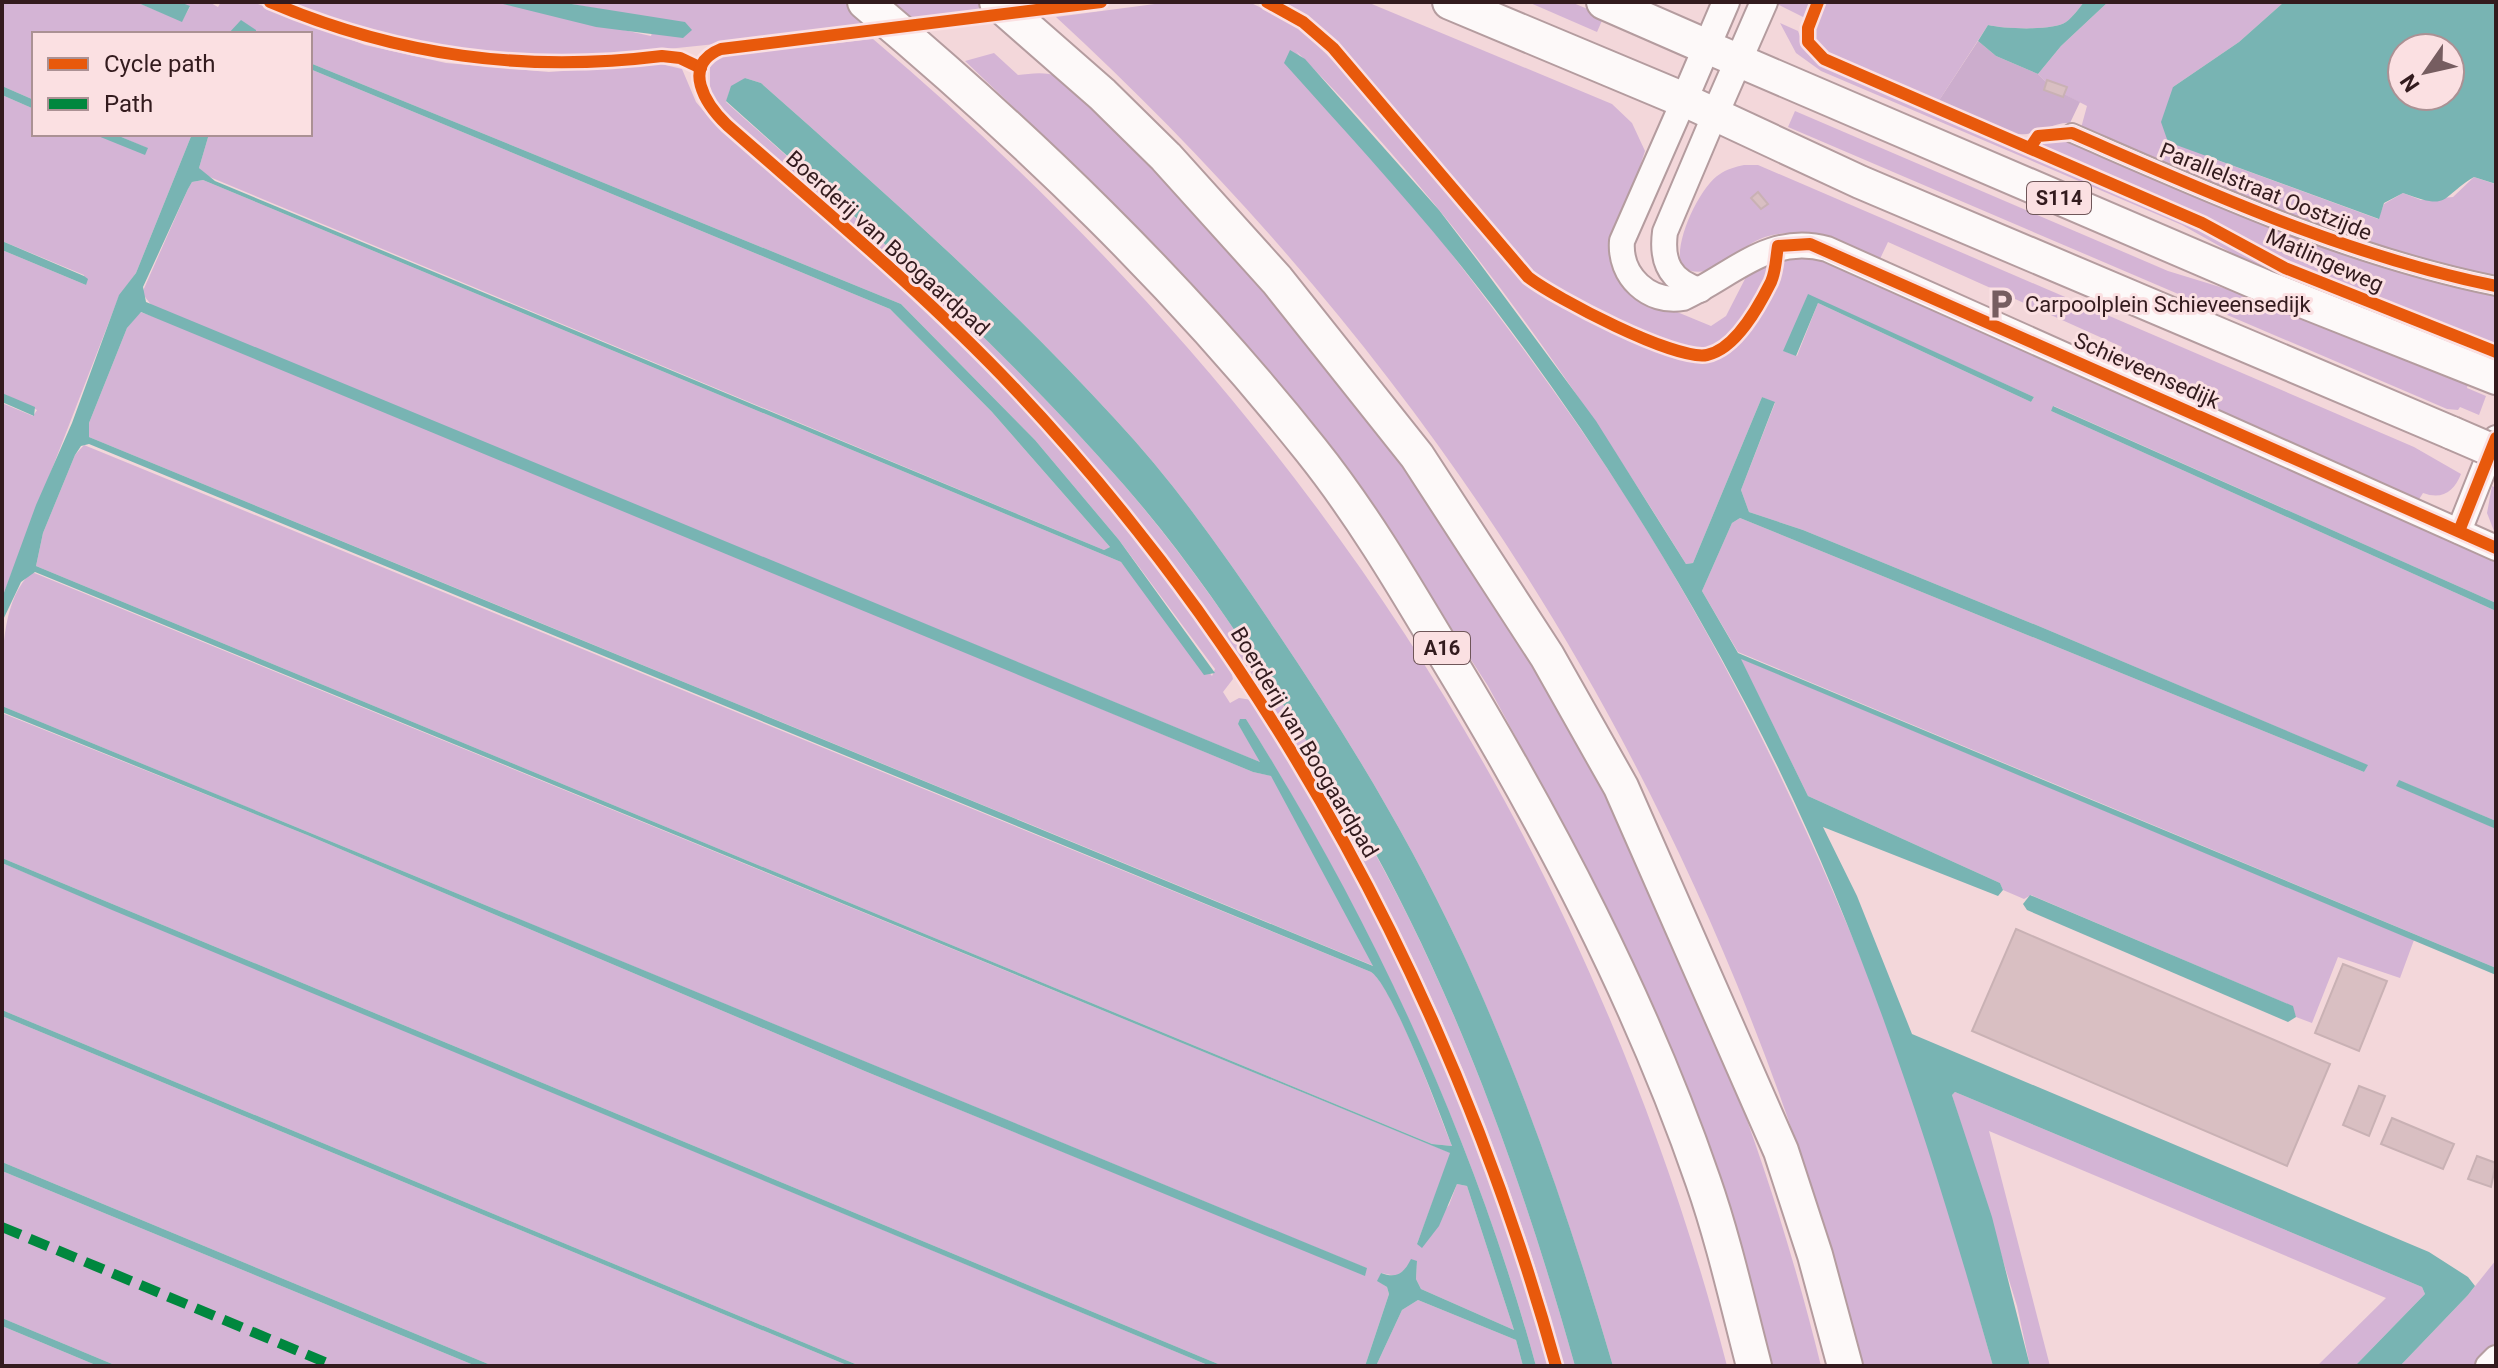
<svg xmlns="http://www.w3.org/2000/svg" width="2498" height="1368" font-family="Roboto,sans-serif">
<rect width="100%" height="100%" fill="#f3d7da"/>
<g fill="#d4b4d5" fill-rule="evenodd">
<path d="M2 2H136L182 21 190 7 180 2H209L218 7 221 2H253L365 45 446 63 549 72 661 64 682 69 696 102 707 115C781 187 863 250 937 321 1047 427 1142 543 1230 667L1233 679 1223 692 1230 703 1239 698 1252 700C1385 907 1484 1130 1551 1366H1536C1473 1135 1372 922 1246 719L1238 724 1262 763 152 306 142 293 188 189 192 182 203 180 1121 562 1212 676 1215 669 1119 540 1035 440 901 304 310 63V34H256V30L228 34H34V100L2 86Z"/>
<path d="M290 2H495L651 36 656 19 559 2H1047C964 14 879 24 795 34 615 57 463 76 290 2Z"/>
<path d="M1170 2H1249L1299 26 1377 106 1524 281 1562 308 1677 357 1708 360 1739 343 1779 281 1784 256H1816L2496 558V603L2054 406 2051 411 2496 611V821L2400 781 2496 829V968L1738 652 1702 591 1732 523 1740 518 2364 772 2367 765 2041 627 1803 530 1749 512 1741 490 1775 403 1762 397 1693 563 1686 564C1574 382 1448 202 1296 51 1407 200 1527 343 1628 500 1734 667 1820 849 1891 1034 1933 1142 1961 1255 1993 1366H1863C1725 830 1463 392 1056 17ZM1808 295 2034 397 2031 402 1818 303 1797 356 1784 351Z"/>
<path d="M1281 2H1367L1612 104 1632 123 1645 151 1611 256 1613 268 1631 293 1711 326 1726 316 1747 275 1766 262C1769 282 1756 296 1745 312 1735 329 1726 344 1705 348 1678 354 1566 297 1540 280L1347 56 1309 19Z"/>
<polygon points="1528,2 1571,2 1604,16 1597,32"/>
<polygon points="1812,2 1805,18 1775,3 1775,2"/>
<path d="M1825 2H2084C2079 8 2073 17 2066 22 2053 31 2005 29 1988 25L1938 102 1819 49 1814 31Z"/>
<polygon points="2108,2 2284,2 2239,42 2173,87 2206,156 2378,219 2384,204 2403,193 2421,200 2453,197 2474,177 2495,184 2496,278 2385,250 2271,211 2081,128 2087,106 2052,88 2038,74 2061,46"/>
<polygon points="1780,23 1798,31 1806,52 1823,66 2166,212 2274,270 2466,347 2464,353 2264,271 2182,225 1821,71 1796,53"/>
<path d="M873 39C1294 396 1588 830 1727 1366H1613C1571 1223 1522 1081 1459 945 1408 836 1344 731 1277 632 1227 558 1176 484 1115 419 1005 299 883 191 761 83L745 78 730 90 726 102C864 225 1003 346 1124 485 1185 556 1239 634 1288 712 1312 750 1337 786 1359 825 1455 991 1523 1181 1575 1366H1564C1470 1014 1290 679 1043 410 945 305 836 212 728 117L710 94V67L721 56Z"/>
<path d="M994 53 1018 75C1027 74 1039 72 1049 74 1078 78 1172 187 1196 213 1497 542 1714 932 1821 1366H1770L1631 964 1579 853 1488 686 1406 559 1188 283 1070 161 965 61Z"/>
<polygon points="310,69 890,309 992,412 1110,547 1104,550 205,175 199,168 209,134 310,134"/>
<polygon points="2,95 34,109 34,134 93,134 147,148 114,134 192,134 136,273 119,296 2,598 2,403 33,416 37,410 2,393 2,250 86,285 84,275 2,241"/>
<polygon points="1795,111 2168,271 2269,302 2451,375 2468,384 2467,388 2486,396 2479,415 2460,407 2458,410 2447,409 1788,127"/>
<polygon points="2063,137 2263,224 2420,278 2496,296 2496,343 2472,337 2290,264 2188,209 2038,145"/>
<path d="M1744 165H1758L2414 447 2461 474C2454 492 2442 500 2423 493L2418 501 2115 365 2122 347 1888 242 1879 261C1843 245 1806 224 1765 237 1739 245 1708 287 1682 266 1672 245 1700 186 1720 174 1727 169 1735 167 1744 165Z"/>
<polygon points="140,312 188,328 1253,772 1272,776 1374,966 89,437 89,423 127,328"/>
<path d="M84 445 1371 972C1394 986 1439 1115 1452 1146L1432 1144 36 566 43 533 75 455Z"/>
<polygon points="2492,486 2496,488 2496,536 2487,513"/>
<path d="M32 572 1451 1153 1417 1244 1449 1205 1457 1184 1467 1186 1514 1330 1421 1289 1416 1279 1417 1261 1396 1276 1381 1273 1378 1281 1387 1287 1389 1294 1365 1366H1223L2 858V713L307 835 867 1072 1365 1275 1366 1268 2 706C2 663 0 600 32 572Z"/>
<polygon points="1740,658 2414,940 2400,978 2338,957 2312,1023 2296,1017 2292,1006 2031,895 2024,899 2003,890 2000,883 1808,796"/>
<polygon points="2,863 1210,1366 860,1366 2,1010"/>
<polygon points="2,1016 849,1366 493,1366 2,1162"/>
<polygon points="1955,1092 2422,1287 2425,1294 2355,1366 2317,1366 2386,1298 1989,1131 2050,1366 2030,1366 2017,1306 1952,1095"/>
<polygon points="2,1171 476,1366 117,1366 2,1318"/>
<polygon points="2496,1260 2496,1342 2475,1365 2400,1366 2468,1295"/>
<polygon points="1418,1300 1516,1340 1523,1366 1376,1366 1402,1310"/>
<polygon points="2,1326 98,1366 2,1366"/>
</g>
<path fill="#ccadcd" d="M1978 41 1996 56 2038 74 2052 88 2080 102 2070 123C2054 122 2042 132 2027 134 2000 137 1963 113 1938 102Z"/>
<g fill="#78b4b3" fill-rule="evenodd">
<polygon points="136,2 180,2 190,6 182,22"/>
<polygon points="495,2 559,2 685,22 692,30 683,38 596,27"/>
<path d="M2084 2H2108L2061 46 2038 74 1996 56 1978 41 1988 25C2005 29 2053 31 2066 22 2073 17 2079 8 2084 2Z"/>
<path d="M2284 2H2496V184L2474 177C2439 198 2451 211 2403 193L2384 203 2379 219 2168 142 2161 122 2173 87 2239 42ZM2402 48H2450V96H2402Z"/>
<polygon points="241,20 256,30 256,34 228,34"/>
<path d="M1290 50 1305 59 1439 210 1478 261 1596 421 1686 564 1693 563 1762 397 1775 402 1741 490 1749 512 1803 530 2041 627 2368 765 2364 772 1740 518 1732 523 1702 591 1738 653 2496 968V975L1741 659 1808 796 2000 883 2003 890 1998 896 1823 827 1857 896 1912 1034 2429 1252 2468 1277 2475 1286 2468 1295 2400 1366H2355L2425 1294 2422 1287 1955 1092 1952 1095 1992 1217 2030 1366H1993C1929 1141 1858 918 1749 710 1668 555 1571 404 1462 267 1406 197 1344 130 1284 63Z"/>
<path d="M310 63 901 304 1035 440 1119 540 1215 673 1204 675 1121 562 203 180 192 182 188 189 143 287 146 302 1260 762 1238 724 1240 719H1246C1373 921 1473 1136 1536 1366H1523L1516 1340 1418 1300 1402 1310 1376 1366H1365L1389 1294 1387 1287 1377 1281 1381 1273C1397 1279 1404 1273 1411 1259L1417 1261 1416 1279 1421 1289 1514 1330 1467 1186 1457 1184 1439 1226 1422 1248 1417 1244 1450 1153 35 572 21 582 2 622V598L36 505 72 423 119 295 136 273 192 134H209L199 168 215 181 1104 550 1110 547 992 412 890 309 310 69ZM141 312 1253 772 1271 776 1373 966 89 437V423L127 328ZM89 444 1371 972C1392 985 1441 1116 1452 1146L1432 1144 36 566 43 533 75 455 81 446Z"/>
<path d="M745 78 761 83C883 191 1005 299 1115 419 1176 484 1227 558 1277 632 1344 731 1408 836 1459 945 1522 1080 1571 1223 1613 1366H1575C1523 1181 1455 991 1359 824 1337 786 1312 750 1288 712 1239 634 1185 555 1124 485 1003 346 864 225 726 101L731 86Z"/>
<polygon points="2,86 34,100 34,109 2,95"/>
<polygon points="93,134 114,134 148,148 145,155"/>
<polygon points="2,241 84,276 88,279 86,285 2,250"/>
<polygon points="1808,294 2034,397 2031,402 1818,303 1796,356 1783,351"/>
<polygon points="2,393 35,407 34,416 2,402"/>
<polygon points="2053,406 2496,603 2496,611 2051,411"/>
<polygon points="2,706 1367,1268 1365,1276 867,1072 307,835 2,712"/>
<polygon points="2399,780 2496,821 2496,829 2396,786"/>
<polygon points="2,858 1223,1366 1210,1366 112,910 2,863"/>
<polygon points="2030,895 2293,1006 2296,1017 2288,1022 2027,910 2023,904"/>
<polygon points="2,1010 860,1366 849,1366 2,1016"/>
<polygon points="2,1162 493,1366 476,1366 2,1171"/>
<polygon points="2,1318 117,1366 98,1366 2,1326"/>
</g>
<g fill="#d9bfc2" stroke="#c9b1b4" stroke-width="2">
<polygon points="2047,80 2067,87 2063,97 2044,90"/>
<polygon points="1758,192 1768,204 1761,209 1751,198"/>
<polygon points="2016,929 2330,1064 2287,1166 1972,1031"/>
<polygon points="2343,964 2387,981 2359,1051 2315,1033"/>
<polygon points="2359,1086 2385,1096 2369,1136 2343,1125"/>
<polygon points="2392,1118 2454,1144 2443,1169 2381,1144"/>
<polygon points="2477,1156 2496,1163 2491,1187 2468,1179"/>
</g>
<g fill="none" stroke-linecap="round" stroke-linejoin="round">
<defs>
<path id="minor" d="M2072 133C2210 193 2347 256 2496 286"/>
<g id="tertiary">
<path d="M1684 100 1622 241C1619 276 1649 304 1683 298 1733 275 1769 233 1827 249L2496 548"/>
<path d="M1700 290C1670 281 1661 262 1665 232L1715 114"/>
<polyline points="2459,531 2496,438"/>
<polyline points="2488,1366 2496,1358"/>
</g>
<g id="secondary">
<polyline points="1684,100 1726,2"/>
<polyline points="1715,114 1764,2"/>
</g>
<g id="trunk">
<polyline points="1707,47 2264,286 2496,378"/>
<polyline points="1684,100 1860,182 2452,433"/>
</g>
<g id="motorway">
<path d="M865 2C1027 138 1179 284 1311 450 1363 515 1405 587 1448 659 1548 824 1640 998 1703 1181 1724 1241 1738 1305 1754 1366"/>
<polyline points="997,2 1102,94 1166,157 1277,280 1417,456 1547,656 1621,787 1781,1151 1815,1255 1845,1366"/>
<polyline points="1450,2 1684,100"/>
<polyline points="1604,2 1707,47"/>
</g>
</defs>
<use href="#minor" stroke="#b49c9f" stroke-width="22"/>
<use href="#tertiary" stroke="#b49c9f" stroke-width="28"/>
<use href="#secondary" stroke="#b49c9f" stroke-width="30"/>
<use href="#trunk" stroke="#b49c9f" stroke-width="36"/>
<use href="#motorway" stroke="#b49c9f" stroke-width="38"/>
<use href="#minor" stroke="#fdf9f9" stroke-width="18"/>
<use href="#tertiary" stroke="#fdf9f9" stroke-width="24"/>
<use href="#secondary" stroke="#fdf9f9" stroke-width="26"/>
<use href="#trunk" stroke="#fdf9f9" stroke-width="32"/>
<use href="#motorway" stroke="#fdf9f9" stroke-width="34"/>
<defs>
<polyline id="trunk-bridge" points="2452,433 2496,452"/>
</defs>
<use href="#trunk-bridge" stroke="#b49c9f" stroke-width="36" stroke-linecap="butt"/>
<use href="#trunk-bridge" stroke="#fdf9f9" stroke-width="32"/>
<polyline stroke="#00873e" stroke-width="10" stroke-dasharray="20 10" stroke-linecap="butt" points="2,1227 334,1366"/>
<defs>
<g id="cycleway">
<path d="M270 2C397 56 525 73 662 56L680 58 701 68"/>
<path d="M1101 2 721 49C680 65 706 105 727 125 825 211 925 294 1014 388 1274 663 1455 1002 1556 1366"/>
<path d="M1267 2 1303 22 1333 48 1528 277C1555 298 1675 361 1707 355 1736 349 1759 306 1771 282 1776 271 1776 257 1778 246L1810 244 2496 548"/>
<polyline points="1818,2 1808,28 1808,42 1824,59 2202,223 2285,268 2496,352"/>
<path d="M2030 148 2038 136 2072 133C2210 193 2347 256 2496 286"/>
<polyline points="2459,531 2496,438"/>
</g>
</defs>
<use href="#cycleway" stroke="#fbe0e2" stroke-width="17"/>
<use href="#cycleway" stroke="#e8590c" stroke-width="12"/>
</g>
<defs>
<symbol id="parking-bare" viewBox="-9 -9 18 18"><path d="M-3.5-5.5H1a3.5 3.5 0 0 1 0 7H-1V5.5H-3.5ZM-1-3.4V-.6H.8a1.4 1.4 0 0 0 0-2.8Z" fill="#765d60" stroke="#fbe0e2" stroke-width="2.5" paint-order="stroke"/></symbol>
</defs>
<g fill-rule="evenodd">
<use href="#parking-bare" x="1979" y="282" width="44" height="44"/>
</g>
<g text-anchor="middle" stroke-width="6" stroke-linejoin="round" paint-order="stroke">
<g fill="#fbe0e2" stroke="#6f5659" stroke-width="2">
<rect x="2027" y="182" width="64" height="32" rx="6"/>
<rect x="1414" y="632" width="56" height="32" rx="6"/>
</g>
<g font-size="20" font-weight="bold" fill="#331b1e">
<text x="2059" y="205">S114</text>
<text x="1442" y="655">A16</text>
</g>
<g font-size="22" fill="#331b1e" stroke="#fbe0e2">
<text transform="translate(2266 191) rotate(22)" y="8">Parallelstraat Oostzijde</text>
<text transform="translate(888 243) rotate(42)" y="8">Boerderij van Boogaardpad</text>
<text transform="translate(2325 260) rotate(24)" y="8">Matlingeweg</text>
<text transform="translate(2147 370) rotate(24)" y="8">Schieveensedijk</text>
<text transform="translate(1305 742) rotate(59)" y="8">Boerderij van Boogaardpad</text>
</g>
<g font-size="22" fill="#331b1e" stroke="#fbe0e2" text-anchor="start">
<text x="2025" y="312">Carpoolplein Schieveensedijk</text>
</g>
</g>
<rect width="2498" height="1368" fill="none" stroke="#331b1e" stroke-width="8"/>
<rect x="32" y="32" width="280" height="104" fill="#fbe0e2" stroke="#ab9194" stroke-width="2"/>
<rect x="48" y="58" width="40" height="12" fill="#e8590c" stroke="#ab9194" stroke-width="2"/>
<text x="104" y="72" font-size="24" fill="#331b1e">Cycle path</text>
<rect x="48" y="98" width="40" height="12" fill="#00873e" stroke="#ab9194" stroke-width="2"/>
<text x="104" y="112" font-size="24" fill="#331b1e">Path</text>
<g transform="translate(2426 72) rotate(236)"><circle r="38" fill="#fbe0e2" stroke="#ab9194" stroke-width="2"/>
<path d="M0-6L14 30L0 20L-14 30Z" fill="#765d60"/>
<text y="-12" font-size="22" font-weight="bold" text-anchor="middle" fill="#331b1e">N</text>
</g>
</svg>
